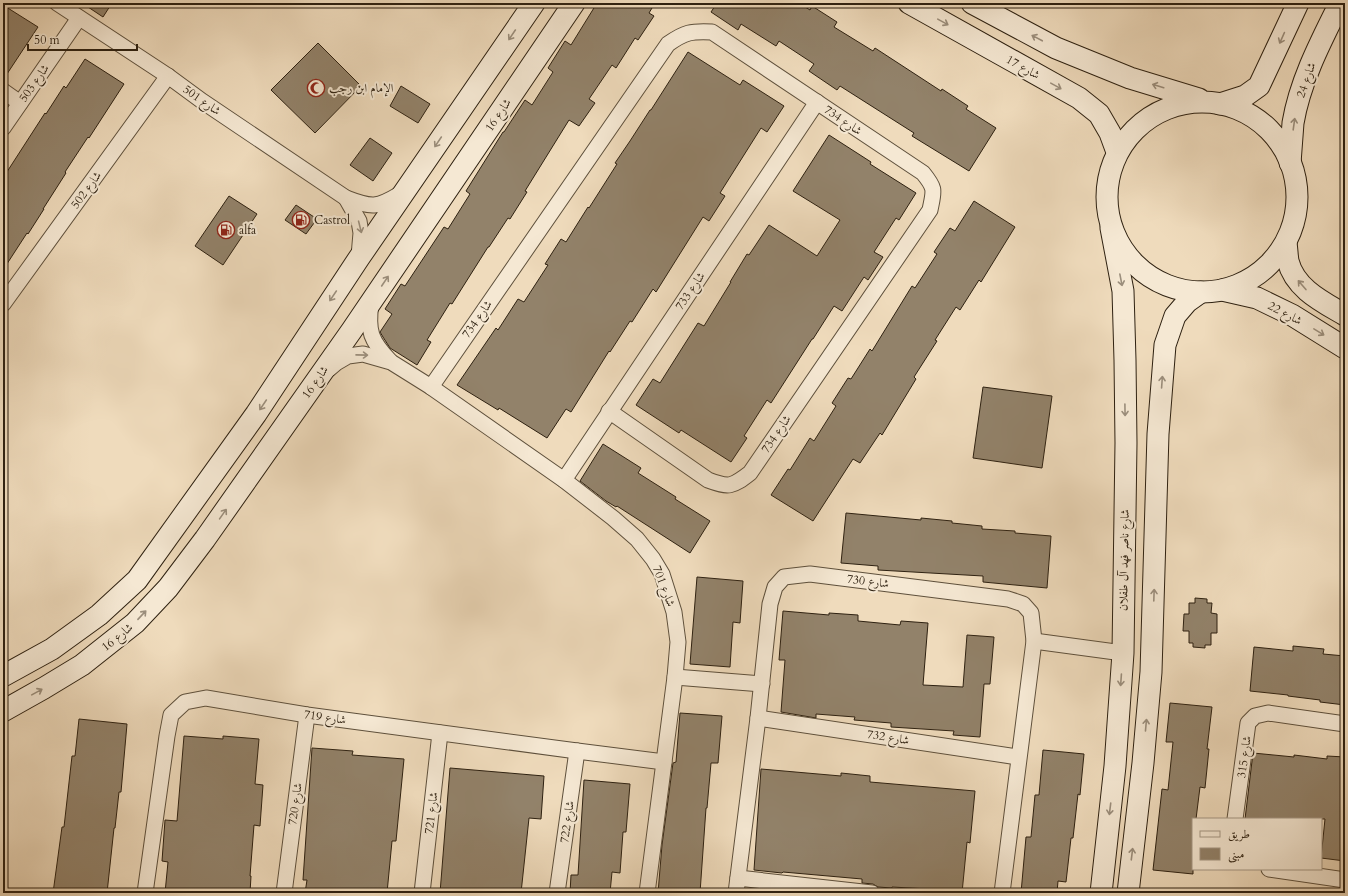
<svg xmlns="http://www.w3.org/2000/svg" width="1348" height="896" font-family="Cardo,Amiri,serif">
<rect width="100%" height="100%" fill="#efdbbc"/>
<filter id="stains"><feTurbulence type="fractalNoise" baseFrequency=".005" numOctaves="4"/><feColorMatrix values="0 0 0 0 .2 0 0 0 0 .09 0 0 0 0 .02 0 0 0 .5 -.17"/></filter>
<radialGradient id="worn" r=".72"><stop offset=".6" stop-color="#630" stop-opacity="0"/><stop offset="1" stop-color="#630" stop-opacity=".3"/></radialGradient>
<g fill="#92826a" stroke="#2e2111">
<polygon points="82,3 112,3 103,17"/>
<polygon points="597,3 655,3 649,13 654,16 638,40 635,38 616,68 612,65 589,99 595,103 579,126 569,120 525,191 527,192 510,219 508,218 489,247 488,247 452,304 450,303 427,340 431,342 417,365 390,348 383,337 380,332 392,314 385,309 401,284 405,286 444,227 448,229 470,194 466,191 503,132 504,132 525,100 532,105 553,72 548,68 565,41 571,45"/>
<polygon points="717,3 799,3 810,10 812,6 837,22 834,27 873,51 875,48 941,91 942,89 968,106 966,109 996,128 969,171 912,136 914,133 840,86 837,90 809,71 814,64 779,41 776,46 741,24 738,30 711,12"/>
<polygon points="3,5 38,27 3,80"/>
<polygon points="318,43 361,86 315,133 271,90"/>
<polygon points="688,52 740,85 743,80 784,106 767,132 761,128 720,193 725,196 709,221 703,217 656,292 653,289 632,322 630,321 610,352 609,351 571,412 566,409 547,438 499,408 498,410 457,385 496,328 498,330 518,299 524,302 548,265 545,264 561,239 566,242 588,207 589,208 617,164 615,163 630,141 650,110 651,110"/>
<polygon points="85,59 124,84 89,138 88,137 65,172 66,173 43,209 44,209 28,234 27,233 3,270 3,178 45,113 46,114 64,86 66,88"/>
<polygon points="401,86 430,104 418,123 390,106"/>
<polygon points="829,135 871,162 870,164 916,193 899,220 896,218 874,252 883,257 868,280 864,277 842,311 834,306 813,339 812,339 771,403 767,400 744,436 747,438 731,462 681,430 679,433 636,405 653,379 660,383 698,323 704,326 731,282 730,282 747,254 749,255 769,225 817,256 840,220 793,191"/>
<polygon points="370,138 392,153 373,181 350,165"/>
<polygon points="229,196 257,214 223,265 195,246"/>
<polygon points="974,201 1015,227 981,282 979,280 960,310 956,307 935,340 937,341 914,377 916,379 882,435 880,433 860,463 853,459 813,521 771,495 788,469 790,470 810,438 814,441 836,406 832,403 848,378 851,379 870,349 872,351 912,286 915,288 937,254 934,252 950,228 955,231"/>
<polygon points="296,205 317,219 306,234 285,220"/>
<polygon points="983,387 1052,396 1042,468 973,458"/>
<polygon points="603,444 641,468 638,473 676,497 675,499 710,521 690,553 617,506 616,507 606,501 580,481"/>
<polygon points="846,513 921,520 921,518 952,521 952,523 982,526 982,529 1015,531 1015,533 1051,536 1047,588 983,582 983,576 878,570 878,566 841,563"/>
<polygon points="697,577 743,581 740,623 733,622 730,667 690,664"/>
<polygon points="1195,598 1207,599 1207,603 1212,603 1211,613 1217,614 1217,633 1211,633 1211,645 1205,645 1205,648 1193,647 1193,643 1189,643 1189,631 1183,631 1184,614 1189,614 1189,603 1195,603"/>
<polygon points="783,611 829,615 829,613 858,615 858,621 900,625 901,621 928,623 923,685 963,687 967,635 994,637 990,684 984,684 980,737 953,735 954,731 891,727 891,723 854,720 855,717 816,714 816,718 781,712 785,660 779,660"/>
<polygon points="1293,646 1324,649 1323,654 1345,656 1345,705 1320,702 1320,700 1288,696 1288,695 1250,691 1254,647 1293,651"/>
<polygon points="1170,703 1212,707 1207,749 1209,749 1205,788 1200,787 1196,819 1193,819 1193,874 1153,870 1162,789 1168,790 1173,742 1166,742"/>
<polygon points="680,713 722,716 718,763 711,763 707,808 706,808 700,893 658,893 662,845 673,763 676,762"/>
<polygon points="79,719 127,724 121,792 119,792 115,828 114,828 107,893 53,893 62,827 64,827 72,756 75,756"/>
<polygon points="184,736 223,739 223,736 259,739 255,784 263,785 260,826 254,825 250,876 251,876 250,893 165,893 168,862 162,861 165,820 177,821"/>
<polygon points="312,748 353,751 352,755 404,759 396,841 392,841 387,893 305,893 307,880 303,880"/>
<polygon points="1043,750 1084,754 1080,795 1078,794 1073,838 1071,838 1066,882 1058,881 1057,893 1021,893 1026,837 1031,837 1035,795 1039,795"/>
<polygon points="1253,753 1294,757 1294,755 1327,759 1327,756 1345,757 1345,861 1321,858 1325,819 1245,819"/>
<polygon points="450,768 544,776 541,819 529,818 521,893 440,893"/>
<polygon points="761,769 841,776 841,773 870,776 870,782 975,791 970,843 967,842 962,893 928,893 928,889 892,887 892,888 878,887 873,884 862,883 862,879 783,872 782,873 754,870"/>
<polygon points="584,780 630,784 626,832 623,832 620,873 612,872 610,893 570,893 571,875 578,875"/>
</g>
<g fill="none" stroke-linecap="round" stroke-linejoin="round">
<defs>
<g id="street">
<path d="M57 3 168 76 202 101 346 198C372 208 377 208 400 194"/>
<polyline points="3,91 20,103"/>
<polyline points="3,128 79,18"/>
<polyline points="346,198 359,221 361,233 359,256"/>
<polyline points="3,304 168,76"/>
<path d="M371 304C367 331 371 341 390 361"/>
<polyline points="329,369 336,363 348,356 363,354 391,362 431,387 564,480 613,518 637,539 653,559 662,574 674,612 678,642 675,677 647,893"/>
<path d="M431 387 668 44C685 32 691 31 712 32L923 173C936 189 934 190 930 210L750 473C732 487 729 488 708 480L609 411"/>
<polyline points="564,480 817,102"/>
<polyline points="1034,641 1123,653"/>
<polyline points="675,677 762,684"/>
<polyline points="758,718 1018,757"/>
<polyline points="1235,819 1248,723 1255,716 1268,713 1345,724"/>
<polyline points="1269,869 1345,880"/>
<polyline points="738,878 872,893"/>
<polyline points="145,893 167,736 171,715 185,702 206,698 307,715 577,751 664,762"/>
<polyline points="284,893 307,715"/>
<polyline points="422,893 440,733"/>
<polyline points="557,893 577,751"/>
<polyline points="736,893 758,718 770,604 775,587 784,577 810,574 1008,599 1023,604 1031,613 1034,641 1002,893"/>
</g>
<g id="secondary">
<polyline points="909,3 1079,98 1099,114 1110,133 1117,152"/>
<polyline points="972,3 1056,48 1130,78 1199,99"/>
<circle cx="1202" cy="197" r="95"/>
<polyline points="1220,104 1245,96 1259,86 1298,3"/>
<path d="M1290 163C1291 150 1292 136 1293 123 1300 81 1321 41 1340 3"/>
<path d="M1286 243C1287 249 1287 255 1288 261 1295 289 1323 302 1345 315"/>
<polyline points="1222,290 1257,298 1292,315 1345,348"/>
<polyline points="3,676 52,649 99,615 137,580 256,414 359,258 534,3"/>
<polyline points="3,711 44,688 82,665 135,623 168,588 205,539 352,330 574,3"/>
<polyline points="1101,893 1115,766 1123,653 1126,443 1125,360 1123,291 1111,228"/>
<polyline points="1128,893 1143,763 1151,672 1158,434 1165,345 1175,316 1187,302 1201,292"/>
</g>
</defs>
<use href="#street" stroke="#5e503c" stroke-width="17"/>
<use href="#secondary" stroke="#2e2111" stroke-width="23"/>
<use href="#street" stroke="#f5e8d3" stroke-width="15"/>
<use href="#secondary" stroke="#f5e8d3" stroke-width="21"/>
</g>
<defs><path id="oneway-shaft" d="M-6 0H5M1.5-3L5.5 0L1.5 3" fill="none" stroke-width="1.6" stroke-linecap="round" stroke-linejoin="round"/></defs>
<g stroke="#9b8e7c">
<use href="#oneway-shaft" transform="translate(943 22) rotate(29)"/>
<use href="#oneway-shaft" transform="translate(512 35) rotate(124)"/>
<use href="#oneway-shaft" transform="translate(1037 38) rotate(-152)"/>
<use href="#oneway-shaft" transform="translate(1282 38) rotate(114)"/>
<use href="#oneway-shaft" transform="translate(1056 86) rotate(29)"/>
<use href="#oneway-shaft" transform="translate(1158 86) rotate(-163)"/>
<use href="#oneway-shaft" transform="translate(1294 124) rotate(-82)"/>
<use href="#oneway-shaft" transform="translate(438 142) rotate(124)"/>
<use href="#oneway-shaft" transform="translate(360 227) rotate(76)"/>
<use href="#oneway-shaft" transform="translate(1121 280) rotate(79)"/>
<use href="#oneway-shaft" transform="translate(385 281) rotate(-56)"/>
<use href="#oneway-shaft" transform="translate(1302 285) rotate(-131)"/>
<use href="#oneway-shaft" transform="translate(333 296) rotate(124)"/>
<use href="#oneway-shaft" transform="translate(1319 332) rotate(31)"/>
<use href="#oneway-shaft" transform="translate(362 355) rotate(1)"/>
<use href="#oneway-shaft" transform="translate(1162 382) rotate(-86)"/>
<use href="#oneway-shaft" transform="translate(263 405) rotate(124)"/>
<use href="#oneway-shaft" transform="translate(1125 410) rotate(89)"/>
<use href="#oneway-shaft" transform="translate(223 514) rotate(-55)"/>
<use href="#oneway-shaft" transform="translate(1154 595) rotate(-88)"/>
<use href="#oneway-shaft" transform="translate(142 615) rotate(-47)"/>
<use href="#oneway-shaft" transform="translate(1121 680) rotate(94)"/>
<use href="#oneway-shaft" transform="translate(37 692) rotate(-29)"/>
<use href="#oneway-shaft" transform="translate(1146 725) rotate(-85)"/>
<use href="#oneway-shaft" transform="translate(1110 809) rotate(97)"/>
<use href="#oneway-shaft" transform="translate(1132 854) rotate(-83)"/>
</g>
<defs>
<symbol id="mosque-ring" viewBox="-11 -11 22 22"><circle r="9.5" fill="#f5e8d3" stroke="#8f2418" stroke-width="1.5"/><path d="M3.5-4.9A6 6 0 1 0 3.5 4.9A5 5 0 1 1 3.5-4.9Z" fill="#8f2418"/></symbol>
<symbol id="fuel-ring" viewBox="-11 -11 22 22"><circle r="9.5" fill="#f5e8d3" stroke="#8f2418" stroke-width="1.5"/><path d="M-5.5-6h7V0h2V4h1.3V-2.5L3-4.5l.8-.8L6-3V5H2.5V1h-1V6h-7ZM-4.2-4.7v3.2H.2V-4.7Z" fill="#8f2418"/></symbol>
</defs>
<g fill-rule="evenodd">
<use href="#mosque-ring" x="306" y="78" width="20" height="20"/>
<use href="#fuel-ring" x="291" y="210" width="20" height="20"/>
<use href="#fuel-ring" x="216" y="220" width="20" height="20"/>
</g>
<g text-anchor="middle" stroke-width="4" stroke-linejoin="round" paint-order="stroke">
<g font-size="12" fill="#2e2111" stroke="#f5e8d3">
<text transform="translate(1023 67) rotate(29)" y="4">شارع 17</text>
<text transform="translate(1306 80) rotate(-71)" y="4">شارع 24</text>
<text transform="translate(34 83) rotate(-55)" y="4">شارع 503</text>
<text transform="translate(202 100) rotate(35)" y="4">شارع 501</text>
<text transform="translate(498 115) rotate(-56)" y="4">شارع 16</text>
<text transform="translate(843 120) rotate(34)" y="4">شارع 734</text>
<text transform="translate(86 190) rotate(-54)" y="4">شارع 502</text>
<text transform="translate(690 291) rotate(-56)" y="4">شارع 733</text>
<text transform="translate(1285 313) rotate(28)" y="4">شارع 22</text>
<text transform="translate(477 319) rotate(-55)" y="4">شارع 734</text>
<text transform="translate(315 382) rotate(-55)" y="4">شارع 16</text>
<text transform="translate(776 434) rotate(-56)" y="4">شارع 734</text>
<text transform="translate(1124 560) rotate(-89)" y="4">شارع ناصر فهد آل طفلان</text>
<text transform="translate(868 581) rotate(7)" y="4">شارع 730</text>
<text transform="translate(664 586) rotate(69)" y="4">شارع 701</text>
<text transform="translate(117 637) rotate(-39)" y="4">شارع 16</text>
<text transform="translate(325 717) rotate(8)" y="4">شارع 719</text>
<text transform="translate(888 737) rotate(9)" y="4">شارع 732</text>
<text transform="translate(1244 757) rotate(-82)" y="4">شارع 315</text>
<text transform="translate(295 804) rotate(-82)" y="4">شارع 720</text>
<text transform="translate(431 813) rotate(-83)" y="4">شارع 721</text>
<text transform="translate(567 822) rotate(-82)" y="4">شارع 722</text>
</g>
<g font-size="12" fill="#2e2111" stroke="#f5e8d3" text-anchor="start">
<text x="329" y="92">الإمام ابن رجب</text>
<text x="314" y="224">Castrol</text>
<text x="239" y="234">alfa</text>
</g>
</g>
<rect width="1348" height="896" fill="none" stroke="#efdbbc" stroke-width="16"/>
<rect x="4" y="4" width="1340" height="888" fill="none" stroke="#2e2111" stroke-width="2"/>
<rect x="8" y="8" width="1332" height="880" fill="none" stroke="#2e2111"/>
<rect x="1192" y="818" width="130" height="52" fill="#f5e8d3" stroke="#a59885"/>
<rect x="1200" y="831" width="20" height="6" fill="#f5e8d3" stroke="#a59885"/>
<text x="1228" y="838" font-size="12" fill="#2e2111">طريق</text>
<rect x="1200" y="848" width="20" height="12" fill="#92826a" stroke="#a59885"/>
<text x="1228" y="858" font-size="12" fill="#2e2111">مبنى</text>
<path d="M28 44v6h109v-6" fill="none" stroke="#2e2111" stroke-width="2"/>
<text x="34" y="44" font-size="12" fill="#2e2111" stroke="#f5e8d3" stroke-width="3" paint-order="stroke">50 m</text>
<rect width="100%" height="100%" filter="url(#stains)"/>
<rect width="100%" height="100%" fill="url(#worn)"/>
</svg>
